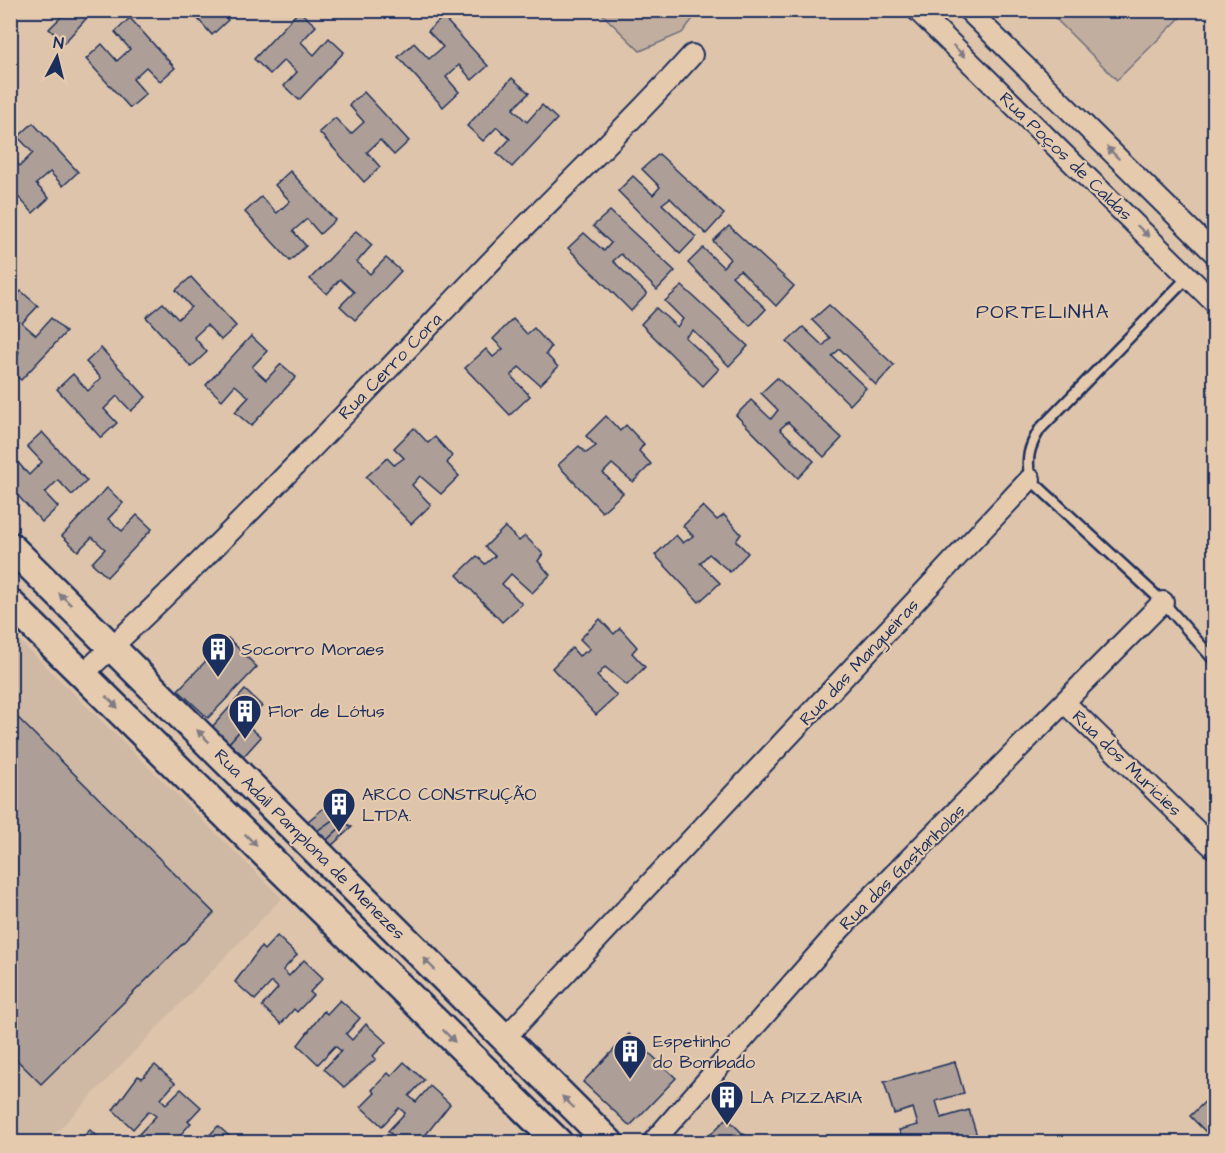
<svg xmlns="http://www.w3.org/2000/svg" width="1225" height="1153" font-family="'Architects Daughter',sans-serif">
<rect width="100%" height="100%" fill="#dec4aa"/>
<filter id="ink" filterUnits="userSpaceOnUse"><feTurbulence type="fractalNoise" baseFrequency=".0167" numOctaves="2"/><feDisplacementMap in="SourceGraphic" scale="12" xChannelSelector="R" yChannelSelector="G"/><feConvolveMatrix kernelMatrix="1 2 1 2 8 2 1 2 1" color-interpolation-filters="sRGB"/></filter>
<g filter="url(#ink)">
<polygon fill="#cfb9a4" points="10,631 282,898 47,1142 11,1142"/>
<g fill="#c2ae9e" stroke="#6e6e7e" stroke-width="1.5">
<polygon points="599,11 699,11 682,33 640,51"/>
<polygon points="1048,11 1187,11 1117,80"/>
</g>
<g fill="#ad9f97" stroke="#1b2f5e" stroke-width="1.5">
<polygon points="58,10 94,10 64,43 49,29 63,15"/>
<polygon points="190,10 219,10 228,20 212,35"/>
<polygon points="299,11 316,26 301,42 314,55 329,38 344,52 299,100 284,86 297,72 284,60 270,74 254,59"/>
<polygon points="443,17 488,66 472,80 459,65 446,77 459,92 443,107 398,57 414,43 429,59 443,47 428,31"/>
<polygon points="130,18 175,68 160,81 146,67 133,79 146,94 130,108 86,59 102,44 117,61 130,49 115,32"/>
<polygon points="512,78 529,93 513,109 527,122 542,105 557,119 512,167 497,153 510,139 497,127 483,141 467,126"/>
<polygon points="364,92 409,141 394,155 380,140 367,152 380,167 364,182 319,132 335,118 351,134 364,122 349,105"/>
<polygon points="33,123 78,172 63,186 50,172 36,184 49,198 33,213 10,188 10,156 20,166 33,153 18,137"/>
<polygon points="659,154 724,214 706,234 670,198 662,204 696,237 680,254 618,191 633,176 653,195 660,187 642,169"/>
<polygon points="290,171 335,220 320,234 307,219 293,231 306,246 290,261 245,212 261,197 277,213 290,201 275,185"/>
<polygon points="610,211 675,271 657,290 621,254 613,261 647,294 631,311 568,248 584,233 604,251 611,243 593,226"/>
<polygon points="729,226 794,286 776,306 740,270 732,276 766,309 750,326 688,263 703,248 723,267 730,259 713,241"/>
<polygon points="356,231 372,245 357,262 370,274 386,258 401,271 355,320 340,306 354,292 340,279 327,294 310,279"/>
<polygon points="191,277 236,326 221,340 207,325 194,337 207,352 191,367 146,317 163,303 178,319 191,307 176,290"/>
<polygon points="682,286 748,346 729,366 693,330 685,337 719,369 703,386 641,324 656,308 677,327 683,319 665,301"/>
<polygon points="21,291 38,306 22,323 36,335 51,318 66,332 21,380 10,371 10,362 19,352 10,345 10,303"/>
<polygon points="829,305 894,365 876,385 840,349 832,356 866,388 850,405 787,342 803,327 823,346 830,338 812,320"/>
<polygon points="513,319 527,334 534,328 551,347 546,354 558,367 540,385 519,367 511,376 530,396 510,415 465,368 486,349 493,357 503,349 493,339"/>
<polygon points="251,336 267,351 252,367 266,380 281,364 296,377 251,426 235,412 249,397 235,385 222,400 206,385"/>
<polygon points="101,348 146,397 131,411 117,396 104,409 117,423 101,438 57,389 73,374 88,391 101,378 86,362"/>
<polygon points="777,378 842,438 824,457 788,422 780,429 814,461 798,478 736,415 751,400 771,419 778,410 761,393"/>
<polygon points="606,416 620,431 626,425 644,444 639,451 651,464 633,482 612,464 603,473 623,493 602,512 558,465 579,446 586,453 596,446 586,436"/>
<polygon points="414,428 428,443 435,437 452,456 447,463 459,476 441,494 420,476 412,485 431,505 411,524 366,477 387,458 394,465 404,458 394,448"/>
<polygon points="42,432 87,481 72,495 58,480 45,493 58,507 42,522 10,487 10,461 14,458 29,475 42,462 27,446"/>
<polygon points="107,488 123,503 108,519 122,531 137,515 152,529 107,577 92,563 105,549 92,537 78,551 62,536"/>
<polygon points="703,506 717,520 724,515 741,534 736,541 748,553 730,572 709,554 700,563 720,583 699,602 655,555 676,535 683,543 693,536 683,526"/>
<polygon points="505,527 519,541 525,536 543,554 538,561 550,575 532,593 511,574 502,584 522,604 502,622 457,575 477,556 485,564 495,556 485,547"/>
<polygon points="600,619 614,634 620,628 637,647 632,653 645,667 627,685 605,667 597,676 617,696 596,715 552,668 572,648 579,656 590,649 580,639"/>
<polygon points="228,638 257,667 208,718 178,690"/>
<polygon points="245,690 262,706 229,743 212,727"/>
<polygon points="10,710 214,913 41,1084 10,1053"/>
<polygon points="246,724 261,737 244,756 229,743"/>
<polygon points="325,807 337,817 317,831 307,822"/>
<polygon points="337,817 345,823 327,840 317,831"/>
<polygon points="345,823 352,827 331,846 327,840"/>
<polygon points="277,936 297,955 283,970 289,976 304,960 323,978 310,992 313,995 297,1012 294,1009 281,1024 262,1006 278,988 272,982 255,1000 235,982 261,947 264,950"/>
<polygon points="340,1000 360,1018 346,1034 352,1040 366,1024 386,1042 373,1056 376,1059 344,1087 324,1069 341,1051 335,1046 318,1064 298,1045 324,1011 327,1014"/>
<polygon points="629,1034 676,1078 630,1126 583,1082"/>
<polygon points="404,1062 424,1080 409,1096 416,1102 430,1086 450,1104 424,1137 421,1135 414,1142 400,1142 388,1131 405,1113 399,1108 382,1126 361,1107 375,1093 372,1090 388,1073 391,1076"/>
<polygon points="955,1062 964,1093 936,1101 941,1118 969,1110 977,1136 954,1142 903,1142 899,1130 918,1125 913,1108 894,1114 884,1082"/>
<polygon points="155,1065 175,1083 161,1099 166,1104 181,1089 201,1107 188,1121 191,1123 175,1141 172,1138 167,1142 148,1142 139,1134 156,1116 149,1111 133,1129 113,1110 138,1076 142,1078"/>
<polygon points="1214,1093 1214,1133 1211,1137 1190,1116"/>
<polygon points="727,1118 743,1134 735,1142 703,1142"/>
<polygon points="218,1126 236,1142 197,1142 203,1137 205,1140"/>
<polygon points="90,1130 104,1142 78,1142"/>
<polygon points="743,1134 757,1142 735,1142"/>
</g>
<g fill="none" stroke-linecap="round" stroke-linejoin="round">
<defs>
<path id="service" d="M1189 276 1040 429C1029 447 1026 458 1030 479L1163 602 1214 660"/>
<g id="minor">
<polyline points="917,10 1214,302"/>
<polyline points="968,10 1214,253"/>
<path d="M83 674C221 546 351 408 481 272 551 198 625 130 692 55"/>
<polyline points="1065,703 1214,848"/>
<polyline points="504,1039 1030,479"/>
<polyline points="653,1142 841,928 1163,602"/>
</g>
<g id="secondary">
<polyline points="10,546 609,1142"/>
<polyline points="10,603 558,1142"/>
</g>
</defs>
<use href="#service" stroke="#1b2f5e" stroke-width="14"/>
<use href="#minor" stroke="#1b2f5e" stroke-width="24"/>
<use href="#secondary" stroke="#1b2f5e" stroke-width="32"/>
<use href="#service" stroke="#e6caad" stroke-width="9"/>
<use href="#minor" stroke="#e6caad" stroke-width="20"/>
<use href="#secondary" stroke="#e6caad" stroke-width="27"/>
</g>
<defs><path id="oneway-solid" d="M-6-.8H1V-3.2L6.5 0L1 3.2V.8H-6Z" transform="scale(1.5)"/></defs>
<g fill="#807c86">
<use href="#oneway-solid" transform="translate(959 51) rotate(44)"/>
<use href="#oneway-solid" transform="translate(1113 153) rotate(-135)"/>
<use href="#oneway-solid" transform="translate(1143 231) rotate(44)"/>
<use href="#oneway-solid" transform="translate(65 599) rotate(-136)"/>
<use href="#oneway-solid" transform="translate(112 702) rotate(45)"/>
<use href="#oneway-solid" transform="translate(203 736) rotate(-135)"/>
<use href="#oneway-solid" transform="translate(251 840) rotate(45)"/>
<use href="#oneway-solid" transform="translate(429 964) rotate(-135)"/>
<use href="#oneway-solid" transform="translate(449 1036) rotate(45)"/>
<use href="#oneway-solid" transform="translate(568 1102) rotate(-136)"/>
</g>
</g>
<defs>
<symbol id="building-pin" viewBox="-11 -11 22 30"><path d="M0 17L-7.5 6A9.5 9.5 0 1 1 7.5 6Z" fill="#1b2f5e" stroke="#e6caad"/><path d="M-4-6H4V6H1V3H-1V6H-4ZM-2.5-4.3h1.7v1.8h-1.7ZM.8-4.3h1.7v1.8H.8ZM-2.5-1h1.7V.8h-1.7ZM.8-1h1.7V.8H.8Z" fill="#fff"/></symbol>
</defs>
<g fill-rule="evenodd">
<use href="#building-pin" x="199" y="630" width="38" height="52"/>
<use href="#building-pin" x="226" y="692" width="38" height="52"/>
<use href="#building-pin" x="320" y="785" width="38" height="52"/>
<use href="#building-pin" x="611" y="1032" width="38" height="52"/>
<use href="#building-pin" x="708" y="1078" width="38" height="52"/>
</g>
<g text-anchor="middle" stroke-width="4.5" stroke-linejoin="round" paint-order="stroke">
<g font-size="18" fill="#1b2f5e" stroke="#e6caad">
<text transform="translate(1066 156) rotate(44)" y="6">Rua Poços de Caldas</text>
<text transform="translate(390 366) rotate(-46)" y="6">Rua Cerro Cora</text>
<text transform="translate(859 662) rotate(-47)" y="6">Rua das Mangueiras</text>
<text transform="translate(1127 763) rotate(44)" y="6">Rua dos Muricies</text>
<text transform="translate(310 844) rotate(45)" y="6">Rua Adail Pamplona de Menezes</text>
<text transform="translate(902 867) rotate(-45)" y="6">Rua das Gastanholas</text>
</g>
<g font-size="18" fill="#1b2f5e" stroke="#e6caad" text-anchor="start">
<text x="241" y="655">Socorro Moraes</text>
<text x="268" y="717">Flor de Lótus</text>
<text x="362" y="800">ARCO CONSTRUÇÃO<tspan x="362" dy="21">LTDA.</tspan></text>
<text x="653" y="1047">Espetinho<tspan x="653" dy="21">do Bombado</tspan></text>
<text x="750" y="1103">LA PIZZARIA</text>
</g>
<g font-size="20" letter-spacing="1.5" fill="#1b2f5e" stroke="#e6caad">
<text x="1043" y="318">PORTELINHA</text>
</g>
</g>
<rect width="1225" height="1153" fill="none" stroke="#e6caad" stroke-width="36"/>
<rect x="18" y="18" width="1189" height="1117" fill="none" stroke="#1b2f5e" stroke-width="2" filter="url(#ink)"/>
<g transform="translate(57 57) rotate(7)" stroke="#e6caad" stroke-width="4.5" paint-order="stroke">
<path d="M0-4.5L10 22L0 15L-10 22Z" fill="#1b2f5e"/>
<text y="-9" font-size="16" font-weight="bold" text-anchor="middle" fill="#1b2f5e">N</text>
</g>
</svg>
